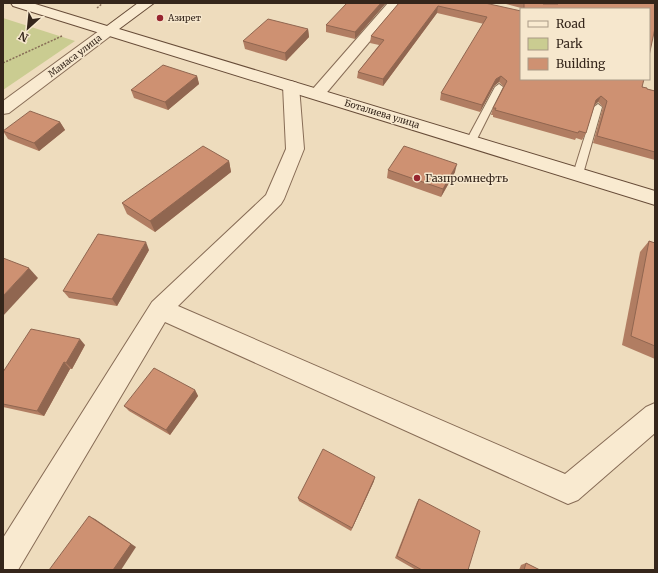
<svg xmlns="http://www.w3.org/2000/svg" width="658" height="573" font-family="Merriweather,serif">
<rect width="100%" height="100%" fill="#eedcbd"/>
<polygon fill="#cacc91" points="3,18 75,41 3,90"/>
<g fill="none" stroke-linecap="round" stroke-linejoin="round">
<defs>
<g id="lane">
<polygon points="499,84 503,87 476,141 471,144 468,143 466,141 495,87"/>
<polygon points="598,104 602,107 583,174 582,176 574,176 573,174 594,107"/>
</g>
<g id="street">
<polygon points="388,3 402,3 323,97 317,99 311,97 309,94 311,91"/>
<polygon points="543,3 557,3 555,9 541,9"/>
<polygon points="108,27 113,28 115,31 113,34 9,113 3,114 3,101 103,28"/>
<polygon points="291,81 297,83 299,86 304,149 284,199 281,204 178,306 565,474 646,407 655,403 655,433 578,500 568,504 165,322 18,570 3,570 3,538 152,302 266,195 286,149 283,86 285,83"/>
</g>
<polygon id="secondary" points="11,3 32,3 107,26 138,3 154,3 119,29 655,191 655,205 103,34 13,6"/>
</defs>
<use href="#lane" stroke="#876c56" stroke-width="2"/>
<use href="#street" stroke="#876c56" stroke-width="2"/>
<use href="#secondary" stroke="#684d39" stroke-width="2"/>
<g stroke="#876c56" stroke-width="1.5" stroke-dasharray="2 1.5" stroke-linecap="butt">
<polyline points="97,8 103,3"/>
<polyline points="3,63 62,36"/>
</g>
<use href="#lane" fill="#f9ead0" fill-rule="evenodd"/>
<use href="#street" fill="#f9ead0" fill-rule="evenodd"/>
<use href="#secondary" fill="#f9ead0" fill-rule="evenodd"/>
</g>
<g fill="#b17d62">
<polygon points="386,3 355,39 326,32 326,25"/>
<polygon points="399,3 485,3 647,89 655,91 655,160 593,143 603,107 598,102 594,105 586,133 582,140 576,138 575,140 493,117 493,115 491,115 493,108 504,87 499,82 494,86 480,112 440,100 441,93 484,24 437,13 383,86 357,78 358,72 379,45 370,43 371,36"/>
<polygon points="502,3 543,3 543,4 558,4 558,3 655,3 649,9 522,9 521,8"/>
<polygon points="308,29 309,37 286,61 245,49 243,41"/>
<polygon points="197,76 199,84 168,110 134,98 131,90"/>
<polygon points="60,122 65,130 39,151 8,139 3,131"/>
<polygon points="229,161 231,172 155,232 127,214 122,203"/>
<polygon points="388,170 455,172 441,197 387,178"/>
<polygon points="649,241 655,243 655,359 622,345 640,252"/>
<polygon points="149,250 117,306 69,298 63,291"/>
<polygon points="85,345 72,369 70,369 44,416 3,407 3,372"/>
<polygon points="195,390 198,396 170,435 129,411 124,406"/>
<polygon points="374,481 351,531 299,501 298,498"/>
<polygon points="419,499 468,570 416,570 395,558 417,502"/>
<polygon points="526,563 540,570 519,570 521,565"/>
</g>
<g fill="#906650">
<polygon points="381,3 386,3 355,39 355,32"/>
<polygon points="438,6 437,13 383,86 383,79"/>
<polygon points="308,29 309,37 286,61 285,53"/>
<polygon points="197,76 199,84 168,110 165,102"/>
<polygon points="501,76 499,82 494,86 480,112 482,105 496,79"/>
<polygon points="601,96 598,102 593,107 596,100"/>
<polygon points="60,122 65,130 39,151 34,143"/>
<polygon points="229,161 231,172 155,232 150,221"/>
<polygon points="457,164 455,172 441,197 443,189"/>
<polygon points="146,242 149,250 117,306 112,299"/>
<polygon points="29,268 38,278 3,316 3,296"/>
<polygon points="80,339 85,345 72,369 66,363"/>
<polygon points="64,362 70,369 44,416 37,411"/>
<polygon points="195,390 198,396 170,435 166,430"/>
<polygon points="375,477 374,481 351,531 352,528"/>
<polygon points="89,516 95,519 136,547 121,570 113,570"/>
</g>
<g fill="#ce9172" stroke="#906650">
<polygon points="347,3 381,3 355,32 326,25"/>
<polygon points="399,3 485,3 521,11 521,79 644,79 642,87 647,88 647,89 655,91 655,152 597,136 607,101 601,96 596,100 586,133 579,131 578,133 495,110 496,108 493,108 507,81 501,76 496,79 482,105 441,93 487,17 438,6 383,79 358,72 384,40 371,36"/>
<polygon points="524,3 543,3 543,4 558,4 559,3 655,3 655,28 649,56 649,9 524,9"/>
<polygon points="268,19 308,29 285,53 243,41"/>
<polygon points="163,65 197,76 165,102 131,90"/>
<polygon points="30,111 60,122 34,143 3,131"/>
<polygon points="203,146 229,161 150,221 122,203"/>
<polygon points="404,146 457,164 443,189 388,170"/>
<polygon points="98,234 146,242 112,299 63,291"/>
<polygon points="649,241 655,243 655,346 631,336"/>
<polygon points="3,258 29,268 3,296"/>
<polygon points="31,329 80,339 66,363 64,362 37,411 3,404 3,372"/>
<polygon points="154,368 195,390 166,430 124,406"/>
<polygon points="323,449 375,477 352,528 298,498"/>
<polygon points="419,499 480,531 468,570 422,570 397,556"/>
<polygon points="89,516 131,544 113,570 49,570"/>
<polygon points="526,563 540,570 524,570"/>
</g>
<g fill="#97252f" stroke="#f6e7cd" stroke-width="1.5">
<circle cx="160" cy="18" r="4"/>
<circle cx="417" cy="178" r="4"/>
</g>
<g text-anchor="middle" stroke-width="3" stroke-linejoin="round" paint-order="stroke">
<g font-size="9" fill="#35261b" stroke="#f6e7cd" text-anchor="start">
<text x="168" y="21">Азирет</text>
</g>
<g font-size="9" fill="#35261b" stroke="#f6e7cd">
<text transform="translate(75 56) rotate(-37)" y="3">Манаса улица</text>
<text transform="translate(382 114) rotate(17)" y="3">Боталиева улица</text>
</g>
<g font-size="11" fill="#35261b" stroke="#f6e7cd" text-anchor="start">
<text x="425" y="182">Газпромнефть</text>
</g>
</g>
<rect width="658" height="573" fill="none" stroke="#35261b" stroke-width="8"/>
<rect x="520" y="8" width="130" height="72" fill="#f6e7cd" stroke="#a99a86"/>
<rect x="528" y="21" width="20" height="6" fill="#f9ead0" stroke="#a99a86"/>
<text x="556" y="28" font-size="12" fill="#35261b">Road</text>
<rect x="528" y="38" width="20" height="12" fill="#cacc91" stroke="#a99a86"/>
<text x="556" y="48" font-size="12" fill="#35261b">Park</text>
<rect x="528" y="58" width="20" height="12" fill="#ce9172" stroke="#a99a86"/>
<text x="556" y="68" font-size="12" fill="#35261b">Building</text>
<g transform="translate(28 28) rotate(207)" stroke="#f6e7cd" stroke-width="3" paint-order="stroke">
<path d="M0-3L7 15L0 10L-7 15Z" fill="#35261b"/>
<text y="-6" font-size="11" font-weight="bold" text-anchor="middle" fill="#35261b">N</text>
</g>
</svg>
